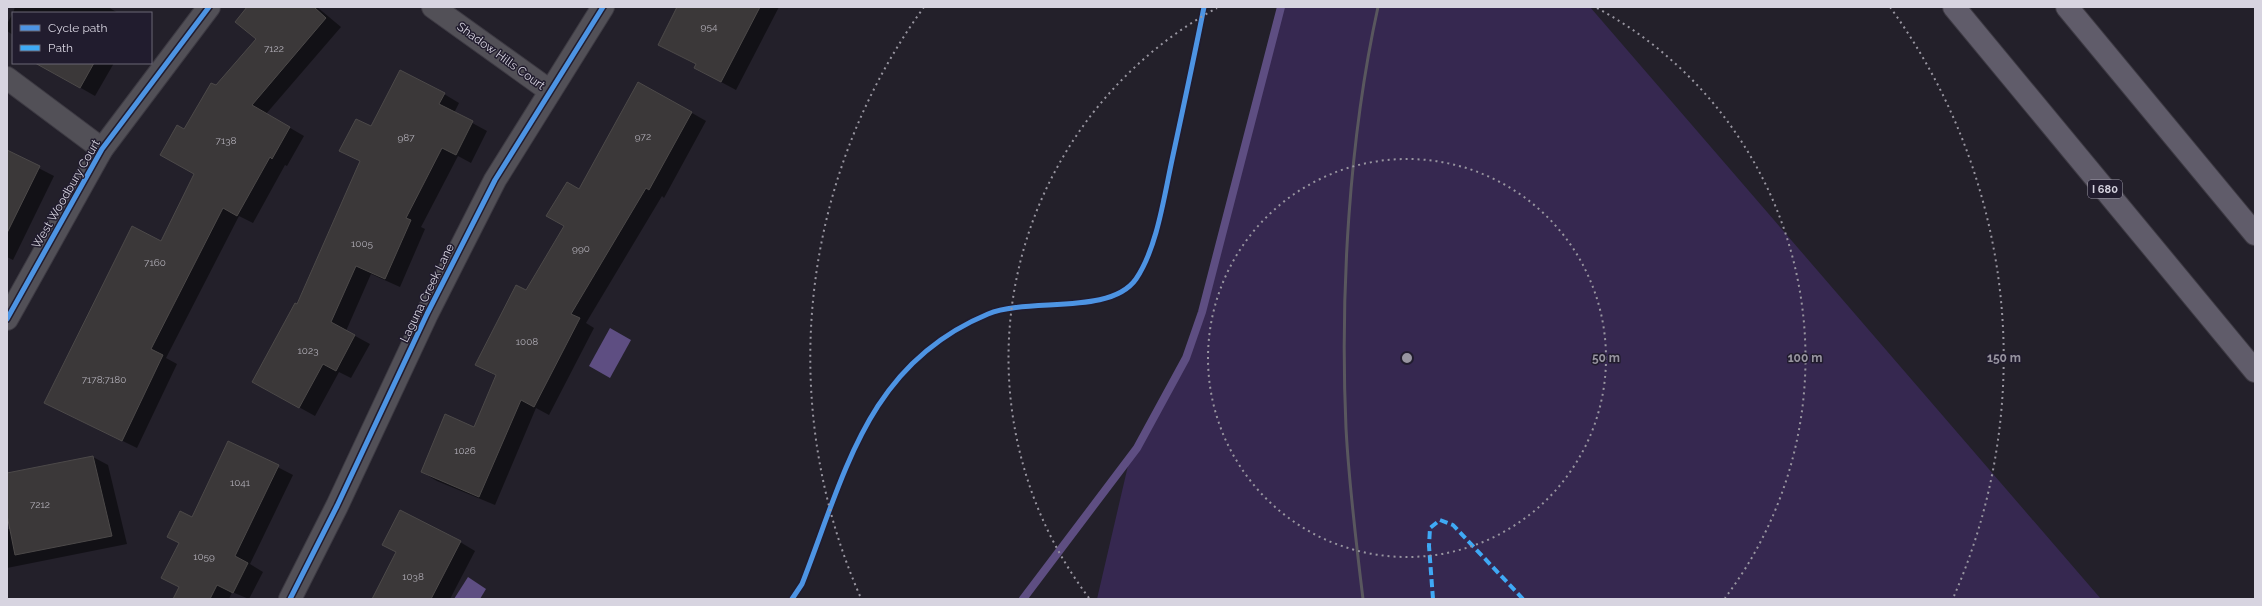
<svg xmlns="http://www.w3.org/2000/svg" width="2262" height="606" font-family="Raleway,sans-serif">
<rect width="100%" height="100%" fill="#23202a"/>
<polygon fill="#362850" points="1281,7 1590,7 2101,599 1097,599 1130,457 1137,448 1186,358 1202,312"/>
<g fill="#5e4e82">
<polygon points="610,328 631,340 610,378 589,366"/>
<polygon points="468,577 486,589 480,599 454,599"/>
</g>
<g fill="#0007">
<polygon points="15,7 108,7 118,13 13,13"/>
<polygon points="249,7 317,7 341,27 266,114 304,136 287,166 285,165 253,223 239,216 166,358 177,364 137,448 45,403 162,242 196,174 185,131 216,86 257,39"/>
<polygon points="679,7 779,7 736,90 695,68 697,65 659,45"/>
<polygon points="13,13 13,35 7,31 7,24"/>
<polygon points="37,63 114,63 95,96"/>
<polygon points="444,94 459,103 454,113 487,131 471,163 458,156 421,227 425,229 400,287 371,274 346,331 370,344 351,378 339,372 315,416 268,390 297,305 361,162 340,151 371,128"/>
<polygon points="692,113 706,121 664,198 662,196 586,323 594,328 549,415 536,408 495,505 437,481 422,472 475,428 497,376 491,373 526,292 565,226 579,190"/>
<polygon points="7,152 54,176 13,260 7,257"/>
<polygon points="229,442 293,475 250,564 263,572 249,599 232,592 229,599 174,599 180,587 192,518"/>
<polygon points="93,457 108,465 127,544 7,568 7,529 11,529 7,510 7,474"/>
<polygon points="460,542 475,551 450,599 373,599 397,552"/>
</g>
<g fill="none" stroke-linecap="round" stroke-linejoin="round">
<polyline stroke="#5e4e82" stroke-width="8" points="1023,599 1137,448 1186,358 1202,312 1281,7"/>
</g>
<g fill="#3b3839" stroke="#4c4949">
<polygon points="247,7 314,7 326,18 252,105 290,127 272,159 270,157 237,216 223,208 151,349 163,355 122,441 44,403 132,226 161,241 194,174 160,155 177,125 184,129 211,83 216,85 256,39 235,22"/>
<polygon points="677,7 760,7 721,82 694,68 696,64 658,45"/>
<polygon points="35,63 94,63 80,88"/>
<polygon points="400,70 445,93 439,104 473,121 456,155 442,148 406,218 411,220 385,279 356,266 331,322 355,335 336,371 323,364 299,408 252,382 295,303 297,304 360,161 339,151 356,119 371,126"/>
<polygon points="638,82 692,112 649,190 646,188 571,314 580,318 534,407 521,400 479,497 421,472 445,414 474,427 496,375 475,365 516,285 526,290 564,226 546,216 567,182 579,189"/>
<polygon points="7,150 40,166 7,233"/>
<polygon points="228,441 279,465 235,556 248,563 233,593 217,585 210,599 173,599 179,587 161,578 179,543 167,537 180,511 192,517"/>
<polygon points="93,456 112,536 15,555 7,515 7,473"/>
<polygon points="400,510 461,541 431,599 372,599 396,552 382,545"/>
</g>
<g fill="none" stroke-linecap="round" stroke-linejoin="round">
<defs>
<g id="minor">
<polyline points="433,7 550,91"/>
<polyline points="7,78 102,149"/>
<polyline points="7,319 102,149 209,7"/>
<polyline points="290,599 337,506 427,314 495,180 603,7"/>
</g>
<g id="motorway">
<polyline points="1954,7 2255,371"/>
<polyline points="2067,7 2255,234"/>
</g>
</defs>
<use href="#minor" stroke="#3d3a43" stroke-width="24"/>
<use href="#motorway" stroke="#3d3a43" stroke-width="24"/>
<use href="#minor" stroke="#525057" stroke-width="22"/>
<use href="#motorway" stroke="#605c6a" stroke-width="22"/>
<path stroke="#59575e" stroke-width="3" d="M1363 599C1356 542 1349 485 1346 428 1340 293 1349 139 1378 7"/>
<polyline stroke="#3fa9f5" stroke-width="4" stroke-dasharray="8 4" stroke-linecap="butt" points="1433,599 1429,546 1430,528 1440,520 1453,525 1523,599"/>
<defs>
<g id="cycleway">
<polyline points="7,319 102,149 209,7"/>
<polyline points="290,599 337,506 427,314 495,180 603,7"/>
<path d="M792 599 802 584C845 474 867 364 988 314 1028 297 1110 316 1136 279 1157 248 1164 197 1172 160 1183 109 1194 58 1204 7"/>
</g>
</defs>
<use href="#cycleway" stroke="#211c2e" stroke-width="8"/>
<use href="#cycleway" stroke="#4d94e3" stroke-width="5"/>
</g>
<g fill="none" stroke="#9895a0" stroke-width="2" stroke-dasharray="2 4">
<circle cx="1407" cy="358" r="199"/>
<path d="M1089 598A398 398 0 0 1 1217 8M1597 8A398 398 0 0 1 1725 598"/>
<path d="M860 596A597 597 0 0 1 924 7M1890 7A597 597 0 0 1 1954 596"/>
</g>
<g text-anchor="middle" stroke-width="3" stroke-linejoin="round" paint-order="stroke">
<g font-size="10" fill="#b0adb6">
<text x="709" y="30">954</text>
<text x="274" y="52">7122</text>
<text x="643" y="140">972</text>
<text x="406" y="141">987</text>
<text x="226" y="144">7138</text>
<text x="362" y="247">1005</text>
<text x="581" y="252">990</text>
<text x="155" y="266">7160</text>
<text x="527" y="345">1008</text>
<text x="308" y="354">1023</text>
<text x="104" y="383">7178;7180</text>
<text x="465" y="454">1026</text>
<text x="240" y="486">1041</text>
<text x="40" y="508">7212</text>
<text x="204" y="560">1059</text>
<text x="413" y="580">1038</text>
</g>
<rect fill="#211c2e" stroke="#a09dab" stroke-width="1" x="2088" y="180" width="34" height="18" rx="3"/>
<g font-size="11" font-weight="bold" fill="#d7d4e0">
<text x="2105" y="193">I 680</text>
</g>
<g font-size="12" fill="#d7d4e0" stroke="#211c2e">
<text transform="translate(501 56) rotate(36)" y="4">Shadow Hills Court</text>
<text transform="translate(66 194) rotate(-60)" y="4">West Woodbury Court</text>
<text transform="translate(427 293) rotate(-64)" y="4">Laguna Creek Lane</text>
</g>
</g>
<circle cx="1407" cy="358" r="6" fill="#9895a0" stroke="#211c2e" stroke-width="2"/>
<g font-size="12" text-anchor="middle" font-weight="bold" fill="#9895a0" stroke="#211c2e" stroke-width="3" stroke-linejoin="round" paint-order="stroke">
<text x="1606" y="362">50 m</text>
<text x="1805" y="362">100 m</text>
<text x="2004" y="362">150 m</text>
</g>
<rect width="2262" height="606" fill="none" stroke="#d7d4e0" stroke-width="16"/>
<rect x="12" y="12" width="140" height="52" fill="#211c2e" stroke="#6a6675"/>
<rect x="20" y="25" width="20" height="6" fill="#4d94e3" stroke="#6a6675"/>
<text x="48" y="32" font-size="12" fill="#d7d4e0">Cycle path</text>
<rect x="20" y="45" width="20" height="6" fill="#3fa9f5" stroke="#6a6675"/>
<text x="48" y="52" font-size="12" fill="#d7d4e0">Path</text>
</svg>
